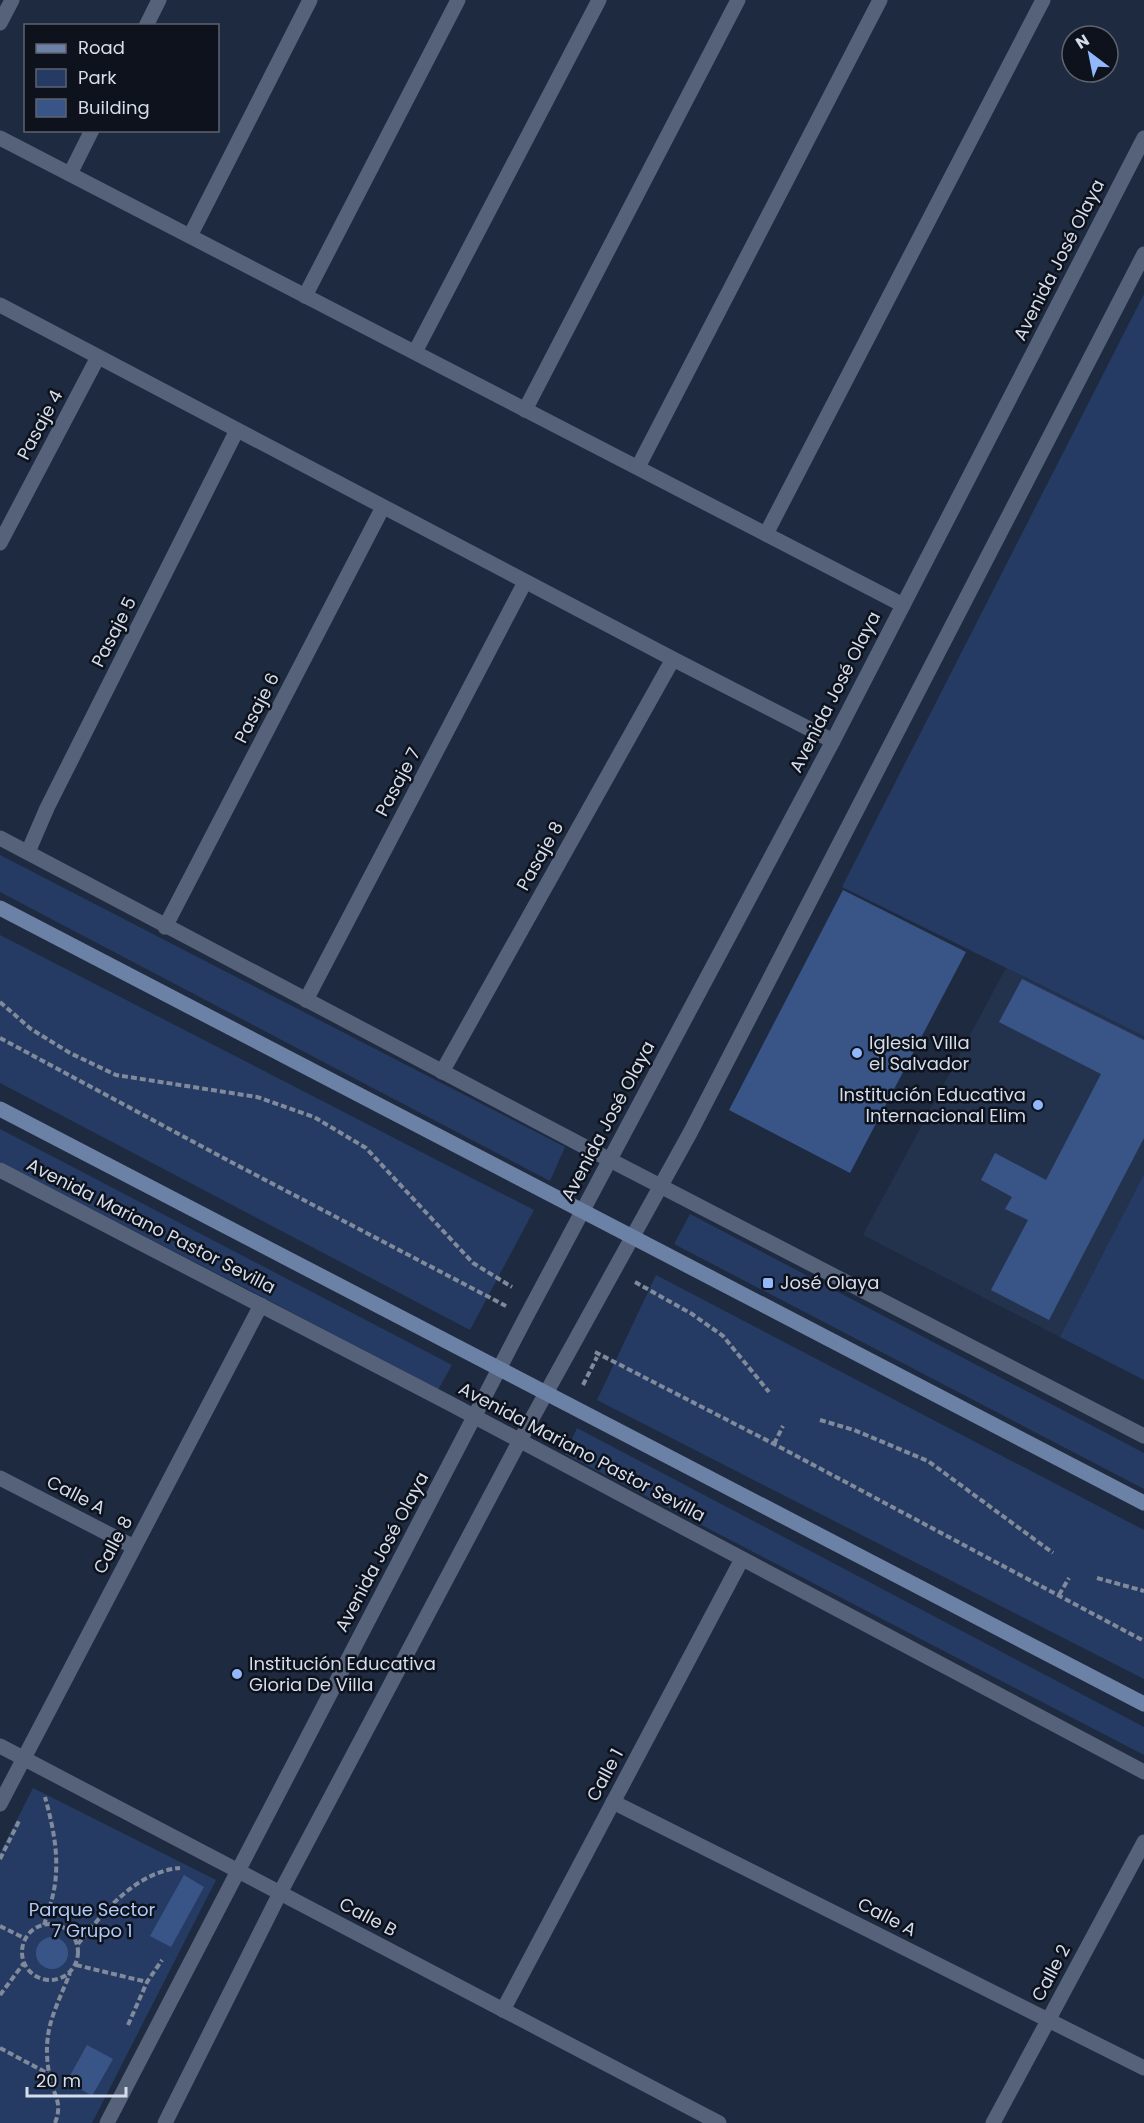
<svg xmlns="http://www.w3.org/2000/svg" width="1144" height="2123" font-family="Poppins,sans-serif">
<rect width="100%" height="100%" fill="#1e2a3f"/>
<polygon fill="#24334d" points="1006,968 1144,1036 1144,1174 1060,1337 863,1235"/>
<g fill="#263b63">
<polygon points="1144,294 1144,1036 842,887"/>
<polygon points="0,855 565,1147 550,1181 0,892"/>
<polygon points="0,935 534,1210 470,1330 0,1083"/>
<polygon points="0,1129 452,1365 438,1390 257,1294 0,1162"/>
<polygon points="1144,1174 1144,1380 1060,1337"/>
<polygon points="690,1214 1144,1453 1144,1489 674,1244"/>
<polygon points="656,1275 1144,1530 1144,1679 597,1400"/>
<polygon points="577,1428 1144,1727 1144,1755 565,1454"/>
<polygon points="33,1788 216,1880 92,2123 0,2123 0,1853"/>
</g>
<g fill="#395587">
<polygon points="843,890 966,952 850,1173 729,1110"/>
<polygon points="1022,979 1144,1040 1144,1138 1049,1320 991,1290 1028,1220 1005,1209 1012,1197 981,1180 995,1153 1046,1180 1101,1074 999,1022"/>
<polygon points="184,1875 204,1887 171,1947 150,1936"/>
<circle cx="52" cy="1953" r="16"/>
<polygon points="87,2045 113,2059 92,2096 67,2081"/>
</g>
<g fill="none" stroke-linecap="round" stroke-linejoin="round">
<g stroke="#808a9b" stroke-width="4" stroke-dasharray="6 3" stroke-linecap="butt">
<polyline points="0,1002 31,1029 70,1053 116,1075 257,1097 314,1117 366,1148 473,1263 512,1287"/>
<polyline points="0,1038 231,1162 506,1306"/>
<polyline points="635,1282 692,1314 723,1336 769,1392"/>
<polyline points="595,1352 774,1444 1144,1641"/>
<polyline points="583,1385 597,1357"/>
<polyline points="820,1420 854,1430 928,1461 1053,1553"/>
<polyline points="774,1444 783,1426"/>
<polyline points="1097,1578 1144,1591"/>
<polyline points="1059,1595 1069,1578"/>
<polyline points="0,1859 19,1821"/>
<circle cx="50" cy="1952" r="28"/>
<path d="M44 1925C48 1912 53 1898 55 1884 59 1854 53 1826 45 1797"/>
<polyline points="0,1926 26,1939"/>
<path d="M78 1944C104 1912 135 1872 180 1868"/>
<polyline points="76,1965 147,1982"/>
<polyline points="0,1995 24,1963"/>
<polyline points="128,2025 147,1982 162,1960"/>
<polyline points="0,2048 49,2074"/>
<path d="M55 2123C63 2103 54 2096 50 2078 47 2064 46 2049 48 2036 50 2017 63 1991 70 1973"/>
</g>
<g stroke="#556279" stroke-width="15">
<polyline points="0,23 12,0"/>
<polyline points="146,26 159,0"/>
<polyline points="0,138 903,605"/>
<polyline points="70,174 92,130"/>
<polyline points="190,236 310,0"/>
<polyline points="305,296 458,0"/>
<polyline points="0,305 673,659 833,741"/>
<polyline points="415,352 599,0"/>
<polyline points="525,410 738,0"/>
<polyline points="638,467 880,0"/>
<polyline points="766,534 1043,0"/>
<polyline points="0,543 98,357"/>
<polyline points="0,838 610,1160 1144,1436"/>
<polyline points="28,852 47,808 237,430"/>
<polyline points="165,927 383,507"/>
<polyline points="306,1000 525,582"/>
<polyline points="442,1072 673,659"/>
<polyline points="0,1170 449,1403 1144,1772"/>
<polyline points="0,1478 134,1547"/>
<polyline points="0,1746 719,2123"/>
<polyline points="613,1802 1144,2068"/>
<polyline points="0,1804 261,1305"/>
<polyline points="503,2010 742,1559"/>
<polyline points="107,2123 526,1317 833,741 1144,138"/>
<polyline points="165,2123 280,1893 519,1442 690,1133 1144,254"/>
<polyline points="993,2123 1144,1842"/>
</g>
<g stroke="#6c81a6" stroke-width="15">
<polyline points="0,908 1144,1503"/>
<polyline points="0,1109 1144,1704"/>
</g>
</g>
<g fill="#91b8fd" stroke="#0d121c" stroke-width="2">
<circle cx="857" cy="1053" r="6"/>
<circle cx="1038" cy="1105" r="6"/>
<rect x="762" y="1277" width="12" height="12" rx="3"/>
<circle cx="237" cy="1674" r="6"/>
</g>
<g text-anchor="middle" stroke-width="5" stroke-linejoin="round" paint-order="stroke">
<g font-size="18" fill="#d5ddeb" stroke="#0d121c">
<text transform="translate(1059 260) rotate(-63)" y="6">Avenida José Olaya</text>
<text transform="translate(40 425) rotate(-62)" y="6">Pasaje 4</text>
<text transform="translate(114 632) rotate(-63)" y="6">Pasaje 5</text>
<text transform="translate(835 692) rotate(-63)" y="6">Avenida José Olaya</text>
<text transform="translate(257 708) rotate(-63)" y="6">Pasaje 6</text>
<text transform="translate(398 782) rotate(-62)" y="6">Pasaje 7</text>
<text transform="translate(540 856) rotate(-61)" y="6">Pasaje 8</text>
<text transform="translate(608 1121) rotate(-62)" y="6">Avenida José Olaya</text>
<text transform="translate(151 1226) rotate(27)" y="6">Avenida Mariano Pastor Sevilla</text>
<text transform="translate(582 1452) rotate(28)" y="6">Avenida Mariano Pastor Sevilla</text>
<text transform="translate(76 1495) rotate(27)" y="6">Calle A</text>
<text transform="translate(113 1545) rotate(-62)" y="6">Calle 8</text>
<text transform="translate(382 1552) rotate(-62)" y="6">Avenida José Olaya</text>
<text transform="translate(605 1775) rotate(-62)" y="6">Calle 1</text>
<text transform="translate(368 1917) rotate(28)" y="6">Calle B</text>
<text transform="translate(887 1917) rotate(27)" y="6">Calle A</text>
<text transform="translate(1051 1973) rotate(-62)" y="6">Calle 2</text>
</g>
<g font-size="18" fill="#d5ddeb" stroke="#0d121c" text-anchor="start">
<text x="869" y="1049">Iglesia Villa<tspan x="869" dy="21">el Salvador</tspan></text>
<text x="1026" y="1101" text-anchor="end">Institución Educativa<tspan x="1026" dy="21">Internacional Elim</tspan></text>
<text x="780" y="1289">José Olaya</text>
<text x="249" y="1670">Institución Educativa<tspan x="249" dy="21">Gloria De Villa</tspan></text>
</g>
<g font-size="18" fill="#afcaf8" stroke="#0d121c">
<text x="92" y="1916">Parque Sector<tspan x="92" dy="21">7 Grupo 1</tspan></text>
</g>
</g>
<rect x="24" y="24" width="195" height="108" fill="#0d121c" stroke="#5d636f" stroke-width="1.5"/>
<rect x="36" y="44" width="30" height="9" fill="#6c81a6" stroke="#5d636f" stroke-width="1.5"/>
<text x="78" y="54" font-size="18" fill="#d5ddeb">Road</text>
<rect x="36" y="69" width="30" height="18" fill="#263b63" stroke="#5d636f" stroke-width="1.5"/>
<text x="78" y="84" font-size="18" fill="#d5ddeb">Park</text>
<rect x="36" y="99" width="30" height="18" fill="#395587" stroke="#5d636f" stroke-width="1.5"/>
<text x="78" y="114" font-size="18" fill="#d5ddeb">Building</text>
<g transform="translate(1090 54) rotate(328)"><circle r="28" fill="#0d121c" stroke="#5d636f" stroke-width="1.5"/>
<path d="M0-4.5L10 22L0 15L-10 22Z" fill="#91b8fd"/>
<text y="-9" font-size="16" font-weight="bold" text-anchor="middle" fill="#d5ddeb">N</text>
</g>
<path d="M27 2087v9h99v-9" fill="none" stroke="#d5ddeb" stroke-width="3"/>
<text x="36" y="2087" font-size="18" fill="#d5ddeb" stroke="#0d121c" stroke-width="4.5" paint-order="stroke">20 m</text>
</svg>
